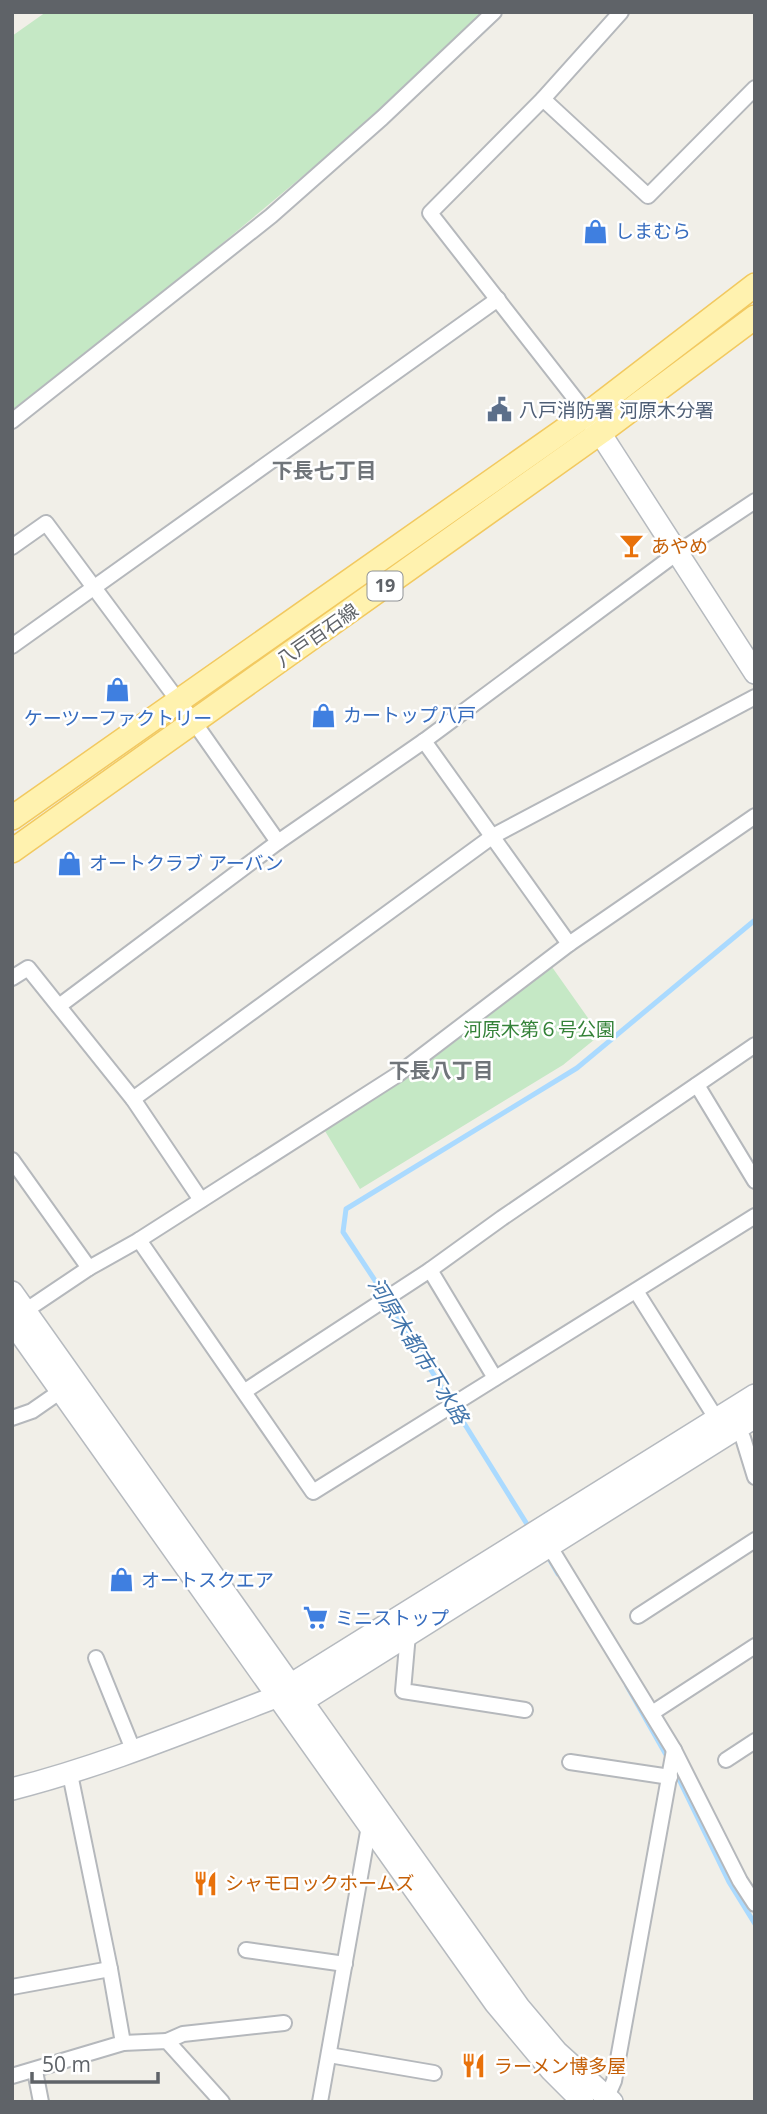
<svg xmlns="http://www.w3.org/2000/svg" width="767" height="2114" font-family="'Open Sans','Noto Sans JP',sans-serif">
<rect width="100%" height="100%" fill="#f1efe8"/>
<g fill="#c5e8c5">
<polygon points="46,12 483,12 363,126 159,296 12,410 12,36"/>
<polygon points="552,967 600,1035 563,1065 360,1189 325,1131 409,1077"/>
</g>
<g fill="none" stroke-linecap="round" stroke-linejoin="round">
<g stroke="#aadaff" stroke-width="5">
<polyline points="530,1529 378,1285 343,1232 346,1209 577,1068 755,920"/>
<polyline points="547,1555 558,1574"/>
<polyline points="627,1686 669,1760"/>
<polyline points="674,1769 729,1882 755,1924"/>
</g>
<defs>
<g id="street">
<polyline points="543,99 648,196 755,88"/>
<polyline points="587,414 430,213 543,99 621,12"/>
<polyline points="12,421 271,216 382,118 494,12"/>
<polyline points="12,547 46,523 194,722 278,842"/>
<polyline points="12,646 498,299"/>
<polyline points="424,741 569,944"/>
<polyline points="12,978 28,968 133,1099 201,1200"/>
<polyline points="59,1006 278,842 424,741 677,553 755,501"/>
<polyline points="697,1085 755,1181"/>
<polyline points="133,1099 493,836 755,697"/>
<polyline points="12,1160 89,1268"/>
<polyline points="139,1240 313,1492 755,1216"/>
<polyline points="430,1270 495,1378"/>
<polyline points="636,1291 721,1426"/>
<polyline points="19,1315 89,1268 139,1240 397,1075 569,944 755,816"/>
<polyline points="245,1391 430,1270 502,1218 755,1045"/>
<polyline points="12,1418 32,1411 68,1386"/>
<polyline points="737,1429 743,1438 755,1477"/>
<polyline points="545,1539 674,1750 740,1881 755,1904"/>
<polyline points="638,1616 755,1540"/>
<polyline points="408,1634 403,1691 525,1710"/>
<polyline points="96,1658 134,1752"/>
<polyline points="652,1713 755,1646"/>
<polyline points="726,1760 755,1741"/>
<polyline points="570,1762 670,1777"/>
<polyline points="246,1950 345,1964"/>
<polyline points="12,1987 110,1969"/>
<polyline points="167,2041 183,2034 284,2023"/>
<polyline points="123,2043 167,2041 222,2102"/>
<polyline points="329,2055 434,2073"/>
<polyline points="35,2071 41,2102"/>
<polyline points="12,2076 123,2043 110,1969 70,1774"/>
<polyline points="607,2097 614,2081 674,1750"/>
<polyline points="320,2102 369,1826"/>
</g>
<g id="secondary">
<polyline points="591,419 755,673"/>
<polyline points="12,1292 519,2007 557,2052 612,2102"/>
<polyline points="12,1322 495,2003 551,2070 583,2102"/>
<polyline points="289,1699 303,1701 755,1417"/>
<path d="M12 1789C103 1766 189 1730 276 1697L290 1685 755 1395"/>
</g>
<g id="primary">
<polyline points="12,818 587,414 755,285"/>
<polyline points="12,851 601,432 755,317"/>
</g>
</defs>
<use href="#street" stroke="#b5b8bc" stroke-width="18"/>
<use href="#secondary" stroke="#b6babf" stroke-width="24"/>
<use href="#primary" stroke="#f2c960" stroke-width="26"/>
<use href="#street" stroke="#fff" stroke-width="14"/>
<use href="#secondary" stroke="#fff" stroke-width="21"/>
<use href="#primary" stroke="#fff2af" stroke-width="23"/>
</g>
<defs>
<symbol id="shop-bare" viewBox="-9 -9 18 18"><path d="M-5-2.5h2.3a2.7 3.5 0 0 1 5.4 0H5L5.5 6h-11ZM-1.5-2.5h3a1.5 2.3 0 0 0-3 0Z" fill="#3f7fe0" stroke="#fff" stroke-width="2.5" paint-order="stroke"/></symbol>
<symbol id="civic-bare" viewBox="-9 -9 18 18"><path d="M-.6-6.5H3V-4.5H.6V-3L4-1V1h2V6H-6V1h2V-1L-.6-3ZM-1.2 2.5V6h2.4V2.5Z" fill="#5c6f8a" stroke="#fff" stroke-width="2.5" paint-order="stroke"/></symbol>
<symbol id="bar-bare" viewBox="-9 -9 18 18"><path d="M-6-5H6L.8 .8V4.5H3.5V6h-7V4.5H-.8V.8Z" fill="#e8710a" stroke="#fff" stroke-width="2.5" paint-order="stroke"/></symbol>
<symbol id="supermarket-bare" viewBox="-9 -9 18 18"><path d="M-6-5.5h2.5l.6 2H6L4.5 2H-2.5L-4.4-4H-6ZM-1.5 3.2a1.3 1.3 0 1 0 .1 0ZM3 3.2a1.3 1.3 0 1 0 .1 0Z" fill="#3f7fe0" stroke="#fff" stroke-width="2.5" paint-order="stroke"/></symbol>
<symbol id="restaurant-bare" viewBox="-9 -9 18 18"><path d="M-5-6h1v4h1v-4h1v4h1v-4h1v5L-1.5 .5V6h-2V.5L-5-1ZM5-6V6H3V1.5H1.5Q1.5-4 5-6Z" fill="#e8710a" stroke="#fff" stroke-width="2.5" paint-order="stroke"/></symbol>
</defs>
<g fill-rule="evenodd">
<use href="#shop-bare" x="578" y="214" width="35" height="35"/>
<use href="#civic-bare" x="482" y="392" width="35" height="35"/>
<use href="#bar-bare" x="614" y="528" width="35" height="35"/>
<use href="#shop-bare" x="100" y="672" width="35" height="35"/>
<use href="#shop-bare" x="306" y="698" width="35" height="35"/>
<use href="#shop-bare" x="52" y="846" width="35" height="35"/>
<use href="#shop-bare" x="104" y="1562" width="35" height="35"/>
<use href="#supermarket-bare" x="298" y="1600" width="35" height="35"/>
<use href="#restaurant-bare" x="188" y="1866" width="35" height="35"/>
<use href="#restaurant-bare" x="456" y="2048" width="35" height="35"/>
</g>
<g text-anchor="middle" stroke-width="5" stroke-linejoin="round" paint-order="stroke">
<rect fill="#fff" stroke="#8f9295" stroke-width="2" x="367.5" y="571.5" width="35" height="29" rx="5"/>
<g font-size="18" font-weight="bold" fill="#5f6368">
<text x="385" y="592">19</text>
</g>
<g font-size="19" fill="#366cbe" stroke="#fff" text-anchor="start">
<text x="615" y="238">しまむら</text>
<text x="343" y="722">カートップ八戸</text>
<text x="118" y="725" text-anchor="middle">ケーツーファクトリー</text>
<text x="89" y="870">オートクラブ アーバン</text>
<text x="141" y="1587">オートスクエア</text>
<text x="335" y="1625">ミニストップ</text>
</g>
<g font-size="19" fill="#4e5e75" stroke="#fff" text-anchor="start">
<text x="519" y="417">八戸消防署 河原木分署</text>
</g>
<g font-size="19" fill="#c56008" stroke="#fff" text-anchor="start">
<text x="651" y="553">あやめ</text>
<text x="225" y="1890">シャモロックホームズ</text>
<text x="494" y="2073">ラーメン博多屋</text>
</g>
<g font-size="19" fill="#5f6368" stroke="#fff">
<text transform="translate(317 635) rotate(-35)" y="7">八戸百石線</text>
</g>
<g font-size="19" fill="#348238" stroke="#fff">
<text x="539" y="1036">河原木第６号公園</text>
</g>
<g font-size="21" font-weight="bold" fill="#70757a" stroke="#fff">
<text x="324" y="478">下長七丁目</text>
<text x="441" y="1078">下長八丁目</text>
</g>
<g font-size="21" font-style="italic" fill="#4174aa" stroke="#fff">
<text transform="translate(418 1351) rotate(58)" y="7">河原木都市下水路</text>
</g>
</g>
<rect width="767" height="2114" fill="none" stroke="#5f6368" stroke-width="28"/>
<path d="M32 2072v10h126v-10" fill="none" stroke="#5f6368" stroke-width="3.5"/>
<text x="42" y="2072" font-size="21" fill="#5f6368" stroke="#ffffff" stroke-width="5" paint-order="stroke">50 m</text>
</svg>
